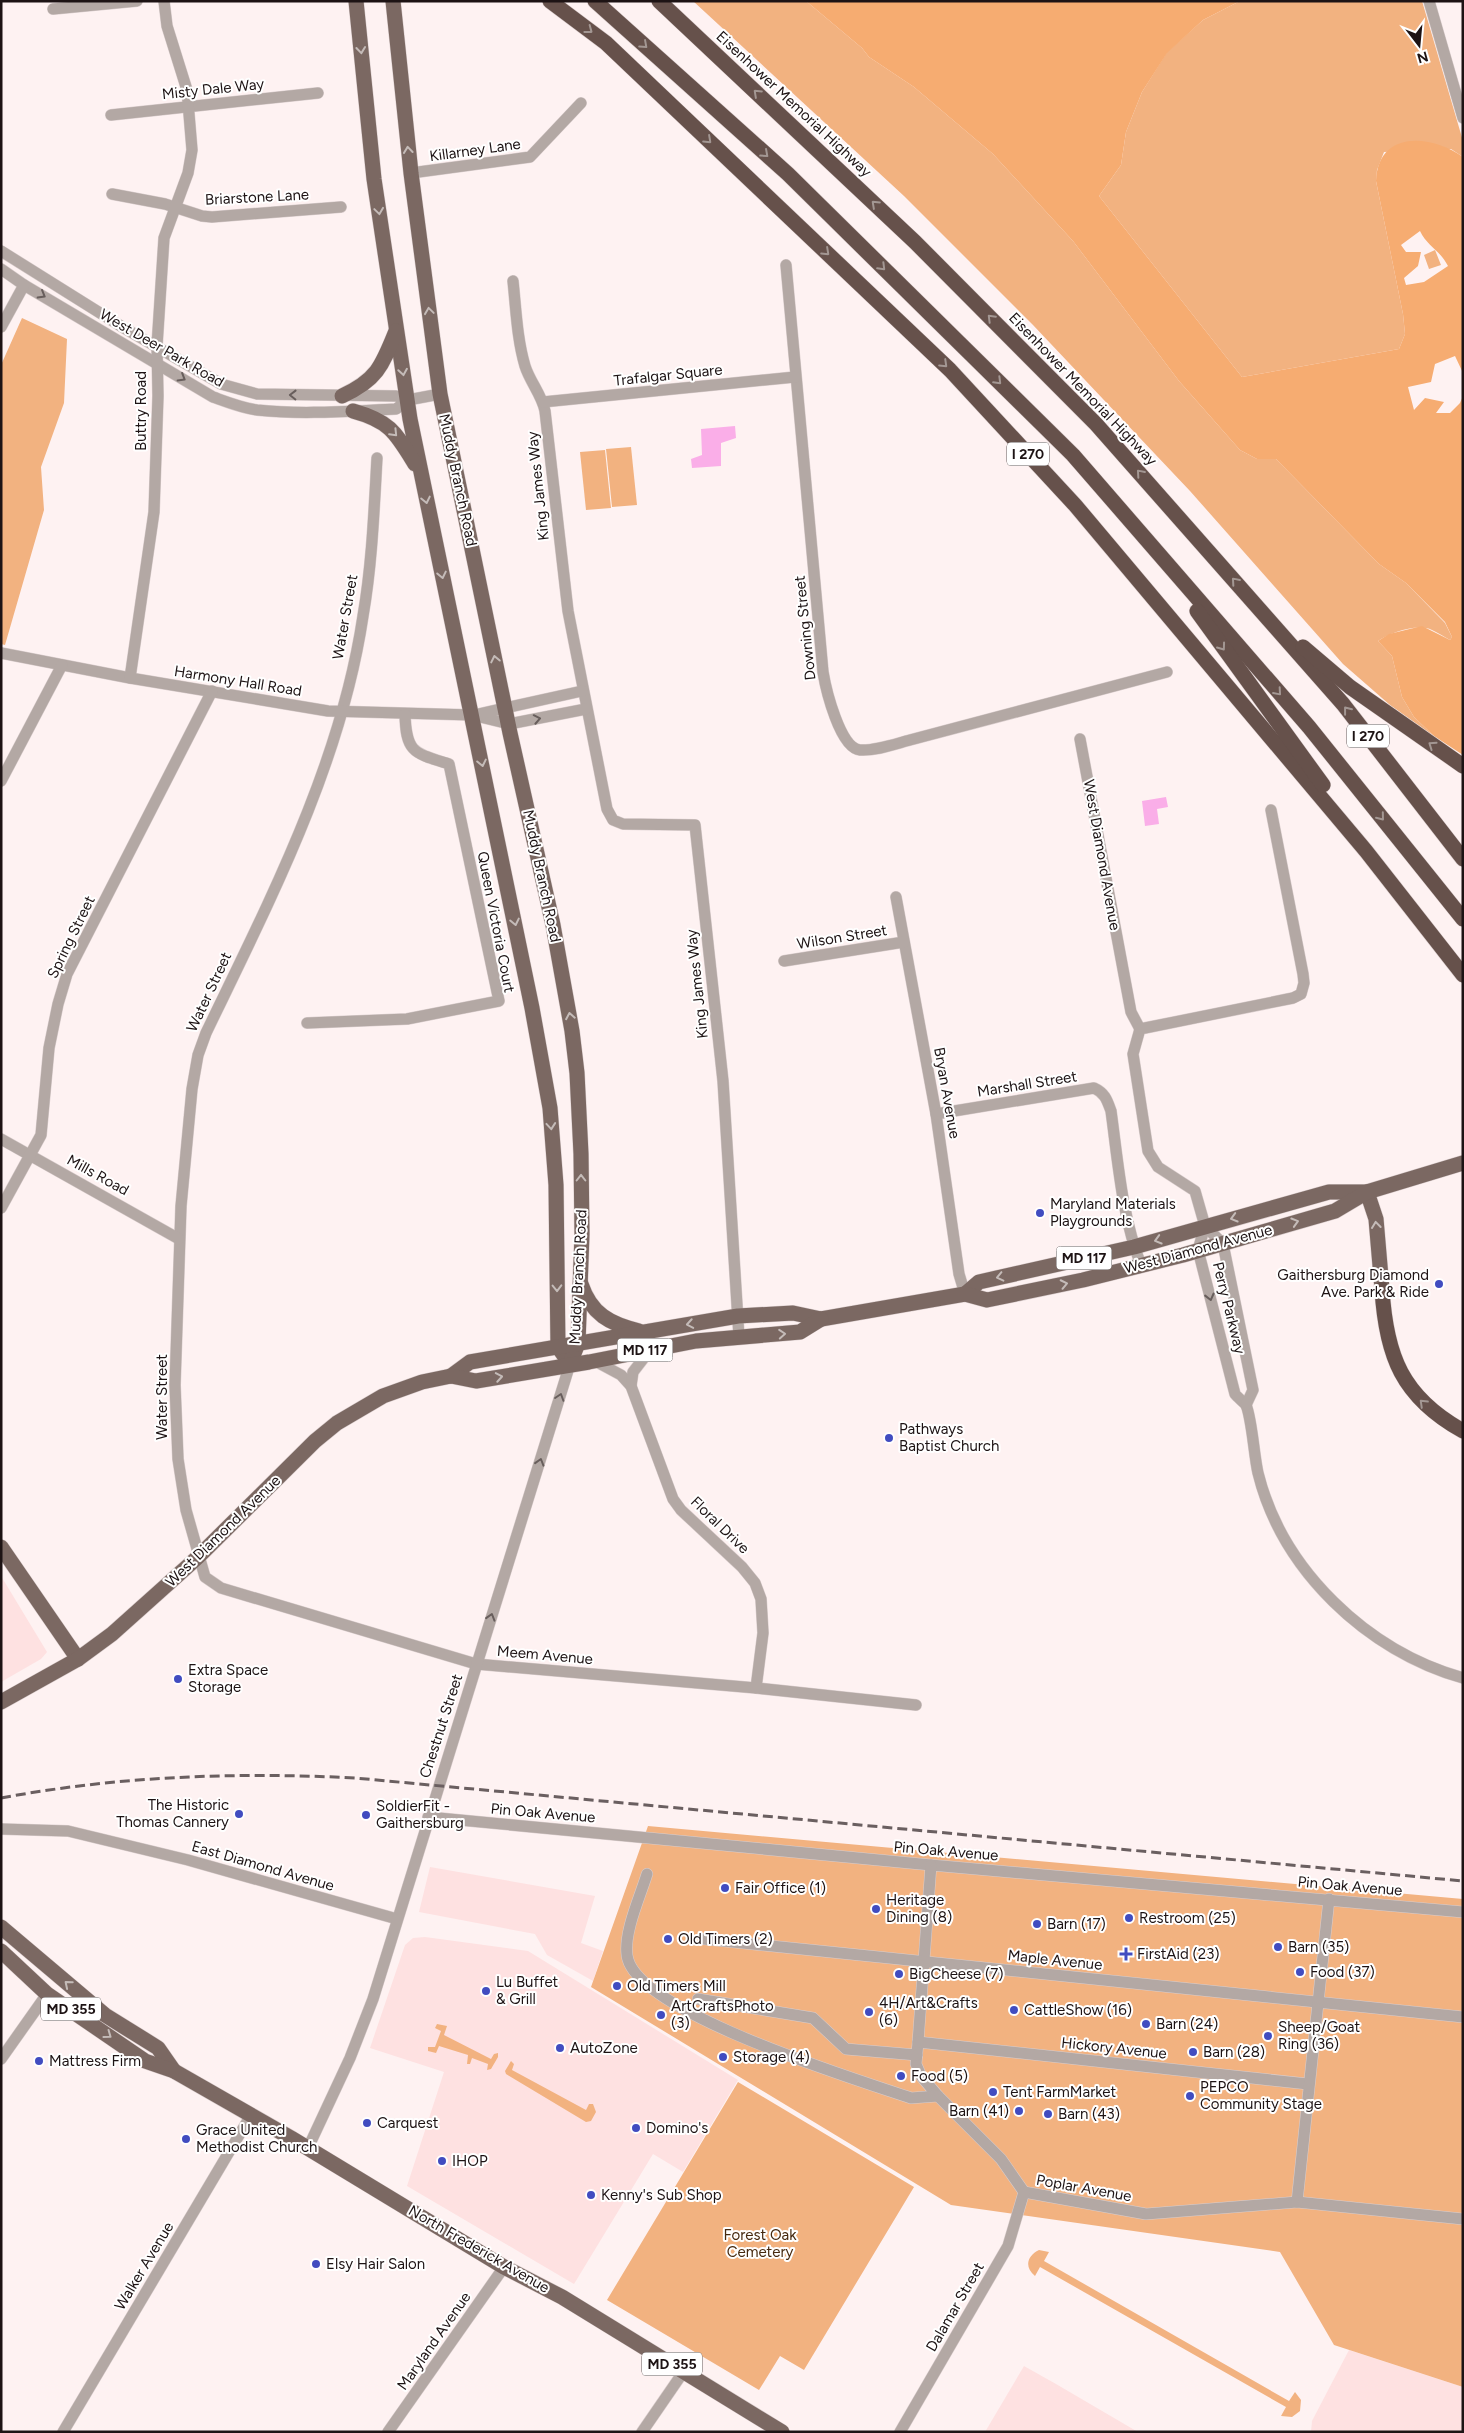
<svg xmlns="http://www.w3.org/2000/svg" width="1464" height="2433" font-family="Figtree,sans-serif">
<rect width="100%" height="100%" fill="#fef2f2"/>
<g fill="#fee1e1">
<polygon points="1,1576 47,1652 41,1659 1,1682"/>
<polygon points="430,1867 595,1896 581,1943 603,1951 593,1981 547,1955 535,1934 419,1912"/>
<polygon points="425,1937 528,1951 738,2080 683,2172 653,2154 574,2284 407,2186 444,2072 370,2048 405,1945 413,1938"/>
<polygon points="1349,2350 1463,2387 1463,2432 1311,2432 1312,2421"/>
<polygon points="1024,2366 1056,2384 1138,2432 985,2432"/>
</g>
<g fill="#f2b280">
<path d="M693 1H806L862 48 869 57 914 87 993 154 1073 241 1179 381 1240 450 1257 459H1276L1379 564 1406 583 1445 623 1452 637 1450 640C1444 637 1439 633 1432 630 1418 623 1391 632 1378 641L1392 656 1402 697 1414 717 1434 736 1390 705 1343 664 1190 491 1033 325 904 196Z"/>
<polygon points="1240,1 1422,1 1463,141 1463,157 1451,149 1384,152 1377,170 1376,181 1403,314 1405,334 1399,349 1242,377 1099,196 1121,165 1126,132 1142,92 1167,52 1203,20"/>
<polygon points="1435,250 1441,265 1429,269 1424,255"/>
<polygon points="22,318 67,339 64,403 41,467 44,510 5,645 1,644 1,365"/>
<polygon points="631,447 637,505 612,507 606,449"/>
<polygon points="605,450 611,508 586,510 580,452"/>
<polygon points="648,1826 1463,1899 1463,2387 1334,2345 1280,2252 951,2205 591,1987"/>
<polygon points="437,2024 447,2026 444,2035 491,2059 494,2054 498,2053 498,2057 491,2069 487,2070 488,2064 472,2058 470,2064 467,2064 468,2055 439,2046 436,2053 428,2051 428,2047 435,2047 441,2031 435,2028"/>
<polygon points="511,2061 514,2064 512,2070 586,2110 589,2104 593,2104 596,2112 591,2121 586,2122 506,2074 505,2071"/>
<polygon points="738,2082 914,2187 804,2370 780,2356 759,2390 607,2300"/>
<path d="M1039 2250 1049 2252 1044 2261 1289 2401 1295 2392 1301 2400 1300 2411 1292 2417 1281 2416 1286 2407 1040 2267 1035 2276C1024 2267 1027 2256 1039 2250Z"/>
</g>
<path fill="#f6ac71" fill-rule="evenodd" d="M806 1H1240L1203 20 1167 53 1142 92 1126 132 1121 165 1099 196 1242 377 1399 349 1405 334 1403 314 1376 181C1378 130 1431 134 1463 157V373L1455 356 1435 364 1431 382 1408 387 1414 410 1425 398 1444 402 1436 413H1450L1460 403 1463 396V755L1434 736 1414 717 1402 697 1392 656 1378 641 1389 634 1422 626 1450 640 1452 637 1445 622 1406 583 1379 564 1276 459H1257L1240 450 1179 381 1073 241 993 154 914 87 869 57 862 48ZM1420 231C1427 246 1439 249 1448 266L1424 282 1406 285 1404 278 1418 266 1421 252H1406L1401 245Z"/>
<g fill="#faaee8">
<polygon points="735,426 736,438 721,443 721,466 692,468 691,459 702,455 701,429"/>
<polygon points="1166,797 1168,807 1157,809 1159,824 1145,826 1142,801"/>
</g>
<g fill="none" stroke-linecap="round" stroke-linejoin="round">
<defs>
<g id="minor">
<polyline points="1429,1 1463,118"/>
<polyline points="53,9 137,1"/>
<polyline points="111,115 318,93"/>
<polyline points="411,173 530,157 581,103"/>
<polyline points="112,194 165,204 202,216 212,217 341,207"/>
<polyline points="1,251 124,328 221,384 257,394 396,396 408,400"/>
<path d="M786 265 823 672C826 690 840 748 860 750 876 751 895 744 910 740L1167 672"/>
<path d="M1 269 24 285 213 397C227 402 242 408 257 410 303 415 350 411 396 409L408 400 440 394"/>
<path d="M513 281C516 309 517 339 525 366 530 382 542 395 545 411L568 611 607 809 613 820 623 824 695 825 723 1081 739 1337"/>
<polyline points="1,327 24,285"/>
<polyline points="543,402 795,377"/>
<path d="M377 458C374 511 372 564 363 616 341 764 270 900 206 1033L198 1055 192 1089 181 1206 175 1385 178 1459 186 1510 205 1577 221 1588 476 1664 756 1688 916 1705"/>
<polyline points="1,653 130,678 328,711 472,715 509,724 586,709"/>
<polyline points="130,678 154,512 158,396 157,346 164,238 188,173 192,150 187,90 167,26 164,1"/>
<polyline points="474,715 582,691"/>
<polyline points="1080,739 1131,1012 1140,1029"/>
<polyline points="1,781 62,665"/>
<polyline points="896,897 936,1114 959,1274 965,1294"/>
<polyline points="784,961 904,942"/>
<path d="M307 1023 407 1019 499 1001 449 764C414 753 406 753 405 714"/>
<path d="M936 1114 1094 1088C1105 1093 1107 1100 1111 1111 1118 1162 1122 1217 1141 1265"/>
<polyline points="1,1139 179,1239"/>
<polyline points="1,1208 41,1135 49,1048 58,1004 67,974 212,691"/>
<path d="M1205 1226 1198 1250 1235 1394C1238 1398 1244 1402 1246 1405 1252 1419 1254 1456 1258 1473 1282 1570 1367 1651 1463 1678"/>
<polyline points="595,1361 621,1375 631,1386 673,1499 681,1510 742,1567 755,1583 761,1599 763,1633 756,1688"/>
<polyline points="631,1386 633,1372 650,1350"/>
<polyline points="1246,1405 1253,1390 1223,1244 1205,1226 1195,1191 1158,1167 1148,1151 1133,1054 1140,1029 1293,998 1301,994 1304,983 1303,974 1271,810"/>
<polyline points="428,1817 931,1865 1463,1912"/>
<polyline points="1,1829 68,1831 188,1860 397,1919"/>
<polyline points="931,1865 918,2042 916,2064 921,2076 938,2096 1001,2159 1024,2192 1146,2214 1297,2202 1463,2219"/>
<path d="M647 1874C640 1897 624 1931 627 1955 633 2012 859 2080 911 2098L938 2096"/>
<polyline points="704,1939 1463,2017"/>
<polyline points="698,1999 813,2018 846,2049 917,2055"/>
<polyline points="918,2042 1308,2084"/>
<polyline points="1,2059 47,1994"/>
<polyline points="308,2148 350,2058 373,1999 570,1364"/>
<polyline points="1297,2202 1329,1899"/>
<polyline points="63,2432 251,2115"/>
<polyline points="388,2432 504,2267"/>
<polyline points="642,2432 684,2371"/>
<polyline points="900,2432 1008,2246 1024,2192"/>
</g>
<g id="major">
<polyline points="356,1 374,179 410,419 532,1008 550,1108 556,1185 558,1347 570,1364"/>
<polyline points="393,1 411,173 440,394 510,733 553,925 572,1031 577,1073 581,1154 582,1234 578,1343 570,1364"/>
<path d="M342 396C377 380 382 366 396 331"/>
<path d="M353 411C390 421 396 433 415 464"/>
<polyline points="1367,1192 1376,1219 1382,1289"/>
<path d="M581 1284C591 1314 610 1324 639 1331"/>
<polyline points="965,1294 979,1282 1134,1247 1329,1192 1366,1192"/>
<polyline points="451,1376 470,1362 738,1316 793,1313 821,1319 965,1294 987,1300 1083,1280 1183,1255 1335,1211 1367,1192 1463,1163"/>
<polyline points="1,1547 78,1659"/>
<polyline points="1,1702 78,1659 112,1634 198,1557 315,1441 337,1423 383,1396 422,1382 451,1376 476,1381 589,1362 696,1341 800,1332 821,1319"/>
<polyline points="1,1927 105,2015 158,2048 174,2071"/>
<polyline points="1,1951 47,1994 145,2061 174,2071 291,2138 504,2267 562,2297 782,2432"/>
</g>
<g id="highway">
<polyline points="550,1 606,43 950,370 1075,505 1366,851 1463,975"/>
<polyline points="595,1 788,174 1073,455 1309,727 1463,919"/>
<polyline points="659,1 915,242 1096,424 1343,704 1463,859"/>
<polyline points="1197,611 1323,785"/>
<polyline points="1303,647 1350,687 1463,766"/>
<path d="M1382 1289C1386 1356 1402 1397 1463 1431"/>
</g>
</defs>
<use href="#minor" stroke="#dacece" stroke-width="12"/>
<use href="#major" stroke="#dacece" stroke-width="16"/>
<use href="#highway" stroke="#dacece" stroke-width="16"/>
<use href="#minor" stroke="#b3a8a4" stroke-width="11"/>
<use href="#major" stroke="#7b6862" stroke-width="15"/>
<use href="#highway" stroke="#66514b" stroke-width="15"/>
<path stroke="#6a5f60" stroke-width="3" stroke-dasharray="10 5" stroke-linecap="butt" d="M1 1798C119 1776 236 1772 355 1778L1463 1881"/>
</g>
<defs><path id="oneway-chevron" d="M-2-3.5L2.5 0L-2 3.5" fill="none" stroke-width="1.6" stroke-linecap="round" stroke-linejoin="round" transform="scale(1.25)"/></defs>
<g stroke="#a39793">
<use href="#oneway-chevron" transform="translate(589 30) rotate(37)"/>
<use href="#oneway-chevron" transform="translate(644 45) rotate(42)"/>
<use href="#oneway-chevron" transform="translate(757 93) rotate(-137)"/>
<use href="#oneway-chevron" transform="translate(708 140) rotate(43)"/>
<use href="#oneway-chevron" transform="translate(765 154) rotate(42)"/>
<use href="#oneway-chevron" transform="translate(875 204) rotate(-137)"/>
<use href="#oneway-chevron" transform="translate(826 252) rotate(43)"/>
<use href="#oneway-chevron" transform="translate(882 267) rotate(45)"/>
<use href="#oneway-chevron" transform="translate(991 318) rotate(-135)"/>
<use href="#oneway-chevron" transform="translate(944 364) rotate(44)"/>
<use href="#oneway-chevron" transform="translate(998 381) rotate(45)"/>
<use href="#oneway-chevron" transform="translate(1140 473) rotate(-131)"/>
<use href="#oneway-chevron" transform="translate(1235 581) rotate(-131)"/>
<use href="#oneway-chevron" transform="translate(1222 647) rotate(54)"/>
<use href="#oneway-chevron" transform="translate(1278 692) rotate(49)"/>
<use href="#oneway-chevron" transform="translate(1347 710) rotate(-128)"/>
<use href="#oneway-chevron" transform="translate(1432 745) rotate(-145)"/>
<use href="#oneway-chevron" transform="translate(1381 817) rotate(51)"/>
<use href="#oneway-chevron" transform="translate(1423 1403) rotate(-136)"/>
</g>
<g stroke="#c4bbb8">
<use href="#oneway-chevron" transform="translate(361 50) rotate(84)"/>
<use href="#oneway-chevron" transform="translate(408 150) rotate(-96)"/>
<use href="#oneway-chevron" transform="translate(379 211) rotate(82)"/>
<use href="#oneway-chevron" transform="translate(429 311) rotate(-98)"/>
<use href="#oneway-chevron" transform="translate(403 372) rotate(81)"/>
<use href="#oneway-chevron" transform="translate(394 433) rotate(46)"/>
<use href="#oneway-chevron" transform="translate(426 500) rotate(78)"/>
<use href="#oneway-chevron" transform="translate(442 575) rotate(78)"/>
<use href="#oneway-chevron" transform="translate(495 659) rotate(-102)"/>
<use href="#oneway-chevron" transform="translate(482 763) rotate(78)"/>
<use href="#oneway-chevron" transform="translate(515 922) rotate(78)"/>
<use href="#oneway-chevron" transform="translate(570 1016) rotate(-100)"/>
<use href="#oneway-chevron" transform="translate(551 1126) rotate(85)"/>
<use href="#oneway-chevron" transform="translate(581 1178) rotate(-90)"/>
<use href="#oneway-chevron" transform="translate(1234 1218) rotate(164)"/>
<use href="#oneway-chevron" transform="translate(1295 1222) rotate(-17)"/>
<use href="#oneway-chevron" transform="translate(1376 1225) rotate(-97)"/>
<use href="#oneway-chevron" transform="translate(1158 1240) rotate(164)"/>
<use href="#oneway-chevron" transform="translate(1000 1277) rotate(167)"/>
<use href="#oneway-chevron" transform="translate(1064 1284) rotate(-12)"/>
<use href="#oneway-chevron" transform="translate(557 1288) rotate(89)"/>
<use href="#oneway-chevron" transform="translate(690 1324) rotate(170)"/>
<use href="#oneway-chevron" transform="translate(782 1334) rotate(-4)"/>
<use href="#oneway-chevron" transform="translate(499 1377) rotate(-10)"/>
<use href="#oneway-chevron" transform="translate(68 1984) rotate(-140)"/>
<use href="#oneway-chevron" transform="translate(108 2035) rotate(36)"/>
</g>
<g stroke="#685e5c">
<use href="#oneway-chevron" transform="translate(42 295) rotate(30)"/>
<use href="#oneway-chevron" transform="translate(182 378) rotate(31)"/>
<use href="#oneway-chevron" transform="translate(293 395) rotate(-179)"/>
<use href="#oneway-chevron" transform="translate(537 719) rotate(-11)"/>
<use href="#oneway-chevron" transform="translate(1210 1297) rotate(76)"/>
<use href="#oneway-chevron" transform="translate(560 1397) rotate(-72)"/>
<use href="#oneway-chevron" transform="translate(540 1462) rotate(-73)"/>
<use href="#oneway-chevron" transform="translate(491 1617) rotate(-73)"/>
</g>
<g fill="#414cc0" stroke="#fff" stroke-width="2">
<circle cx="1040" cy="1213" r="5"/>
<circle cx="1439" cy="1284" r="5"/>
<circle cx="889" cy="1438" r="5"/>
<circle cx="178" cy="1679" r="5"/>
<circle cx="239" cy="1814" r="5"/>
<circle cx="366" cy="1815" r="5"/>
<circle cx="725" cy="1888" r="5"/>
<circle cx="876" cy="1909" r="5"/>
<circle cx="1129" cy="1918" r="5"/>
<circle cx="1037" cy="1924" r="5"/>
<circle cx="668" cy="1939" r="5"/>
<circle cx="1278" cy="1947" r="5"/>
<path d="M1123.5 1946.5h5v5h5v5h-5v5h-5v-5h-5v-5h5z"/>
<circle cx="1300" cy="1972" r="5"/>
<circle cx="899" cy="1974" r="5"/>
<circle cx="617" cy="1986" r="5"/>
<circle cx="486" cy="1991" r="5"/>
<circle cx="1014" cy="2010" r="5"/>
<circle cx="869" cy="2012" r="5"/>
<circle cx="661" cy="2015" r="5"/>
<circle cx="1146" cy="2024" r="5"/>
<circle cx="1268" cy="2036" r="5"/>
<circle cx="560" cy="2048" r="5"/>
<circle cx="1193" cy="2052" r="5"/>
<circle cx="723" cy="2057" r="5"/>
<circle cx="39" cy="2061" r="5"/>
<circle cx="901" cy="2076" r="5"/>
<circle cx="993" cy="2092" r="5"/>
<circle cx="1190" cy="2096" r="5"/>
<circle cx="1019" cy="2111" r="5"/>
<circle cx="1048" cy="2114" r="5"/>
<circle cx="367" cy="2123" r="5"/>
<circle cx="636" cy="2128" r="5"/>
<circle cx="186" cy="2139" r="5"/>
<circle cx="442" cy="2161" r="5"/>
<circle cx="591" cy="2195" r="5"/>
<circle cx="316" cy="2264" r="5"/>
</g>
<g text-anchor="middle" stroke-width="4" stroke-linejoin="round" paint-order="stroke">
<g fill="#fff" stroke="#615a5a" stroke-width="1">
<rect x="1007" y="442.5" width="42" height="23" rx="4"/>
<rect x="1347" y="724.5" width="42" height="23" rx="4"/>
<rect x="1056.5" y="1246.5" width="55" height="23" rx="4"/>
<rect x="617.5" y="1338.5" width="55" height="23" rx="4"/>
<rect x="41" y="1997.5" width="60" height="23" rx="4"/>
<rect x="642" y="2352.5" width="60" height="23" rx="4"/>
</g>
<g font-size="14" font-weight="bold" fill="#1d1314">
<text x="1028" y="459">I 270</text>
<text x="1368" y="741">I 270</text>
<text x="1084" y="1263">MD 117</text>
<text x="645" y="1355">MD 117</text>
<text x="71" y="2014">MD 355</text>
<text x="672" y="2369">MD 355</text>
</g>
<g font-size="15" fill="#1d1314" stroke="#fff">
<text transform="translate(213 89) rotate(-6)" y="5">Misty Dale Way</text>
<text transform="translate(794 104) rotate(43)" y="5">Eisenhower Memorial Highway</text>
<text transform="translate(475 150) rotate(-8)" y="5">Killarney Lane</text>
<text transform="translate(257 197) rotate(-3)" y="5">Briarstone Lane</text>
<text transform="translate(162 348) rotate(30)" y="5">West Deer Park Road</text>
<text transform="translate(668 375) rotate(-6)" y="5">Trafalgar Square</text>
<text transform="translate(1083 389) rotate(46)" y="5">Eisenhower Memorial Highway</text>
<text transform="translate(141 411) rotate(-90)" y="5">Buttry Road</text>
<text transform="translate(458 480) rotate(78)" y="5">Muddy Branch Road</text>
<text transform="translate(538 486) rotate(-96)" y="5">King James Way</text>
<text transform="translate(345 617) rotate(-80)" y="5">Water Street</text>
<text transform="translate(805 628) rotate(-96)" y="5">Downing Street</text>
<text transform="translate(238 681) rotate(9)" y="5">Harmony Hall Road</text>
<text transform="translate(1102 855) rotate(80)" y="5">West Diamond Avenue</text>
<text transform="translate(542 876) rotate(78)" y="5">Muddy Branch Road</text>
<text transform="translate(496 922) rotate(79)" y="5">Queen Victoria Court</text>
<text transform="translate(71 937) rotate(-64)" y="5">Spring Street</text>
<text transform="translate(842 937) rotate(-9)" y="5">Wilson Street</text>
<text transform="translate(697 984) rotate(-96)" y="5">King James Way</text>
<text transform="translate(209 992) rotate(-65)" y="5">Water Street</text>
<text transform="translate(1027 1084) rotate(-9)" y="5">Marshall Street</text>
<text transform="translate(947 1093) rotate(80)" y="5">Bryan Avenue</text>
<text transform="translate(98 1175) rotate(29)" y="5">Mills Road</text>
<text transform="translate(1198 1249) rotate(-15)" y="5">West Diamond Avenue</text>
<text transform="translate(578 1277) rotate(-87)" y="5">Muddy Branch Road</text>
<text transform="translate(1229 1308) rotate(76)" y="5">Perry Parkway</text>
<text transform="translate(162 1397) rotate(-90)" y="5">Water Street</text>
<text transform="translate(720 1525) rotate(44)" y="5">Floral Drive</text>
<text transform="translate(223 1531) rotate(-44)" y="5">West Diamond Avenue</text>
<text transform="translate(545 1655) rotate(5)" y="5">Meem Avenue</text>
<text transform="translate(441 1726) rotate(-72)" y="5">Chestnut Street</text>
<text transform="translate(543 1813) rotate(5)" y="5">Pin Oak Avenue</text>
<text transform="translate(946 1851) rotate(5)" y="5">Pin Oak Avenue</text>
<text transform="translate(263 1866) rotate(16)" y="5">East Diamond Avenue</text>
<text transform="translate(1350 1886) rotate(5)" y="5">Pin Oak Avenue</text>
<text transform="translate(1055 1960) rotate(6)" y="5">Maple Avenue</text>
<text transform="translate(1114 2048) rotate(6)" y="5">Hickory Avenue</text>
<text transform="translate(1084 2188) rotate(10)" y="5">Poplar Avenue</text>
<text transform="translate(479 2249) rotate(30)" y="5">North Frederick Avenue</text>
<text transform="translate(144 2266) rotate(-59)" y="5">Walker Avenue</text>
<text transform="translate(955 2307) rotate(-60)" y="5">Dalamar Street</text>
<text transform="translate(434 2341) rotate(-55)" y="5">Maryland Avenue</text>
</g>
<g font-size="15" fill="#1d1314" stroke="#fff" text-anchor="start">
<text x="1050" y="1209">Maryland Materials<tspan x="1050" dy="17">Playgrounds</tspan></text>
<text x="1429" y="1280" text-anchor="end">Gaithersburg Diamond<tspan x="1429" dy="17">Ave. Park &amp; Ride</tspan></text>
<text x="899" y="1434">Pathways<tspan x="899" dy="17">Baptist Church</tspan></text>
<text x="188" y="1675">Extra Space<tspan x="188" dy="17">Storage</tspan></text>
<text x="229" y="1810" text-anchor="end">The Historic<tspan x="229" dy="17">Thomas Cannery</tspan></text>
<text x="376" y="1811">SoldierFit -<tspan x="376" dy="17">Gaithersburg</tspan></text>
<text x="735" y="1893">Fair Office (1)</text>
<text x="886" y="1905">Heritage<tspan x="886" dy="17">Dining (8)</tspan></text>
<text x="1139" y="1923">Restroom (25)</text>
<text x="1047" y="1929">Barn (17)</text>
<text x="678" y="1944">Old Timers (2)</text>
<text x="1288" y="1952">Barn (35)</text>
<text x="1137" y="1959">FirstAid (23)</text>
<text x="1310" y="1977">Food (37)</text>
<text x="909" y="1979">BigCheese (7)</text>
<text x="496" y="1987">Lu Buffet<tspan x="496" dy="17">&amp; Grill</tspan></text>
<text x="627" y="1991">Old Timers Mill</text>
<text x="879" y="2008">4H/Art&amp;Crafts<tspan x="879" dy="17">(6)</tspan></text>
<text x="671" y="2011">ArtCraftsPhoto<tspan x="671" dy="17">(3)</tspan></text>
<text x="1024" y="2015">CattleShow (16)</text>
<text x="1156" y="2029">Barn (24)</text>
<text x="1278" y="2032">Sheep/Goat<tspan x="1278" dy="17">Ring (36)</tspan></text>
<text x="570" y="2053">AutoZone</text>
<text x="1203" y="2057">Barn (28)</text>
<text x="733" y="2062">Storage (4)</text>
<text x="49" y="2066">Mattress Firm</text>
<text x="911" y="2081">Food (5)</text>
<text x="1200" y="2092">PEPCO<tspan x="1200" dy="17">Community Stage</tspan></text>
<text x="1003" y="2097">Tent FarmMarket</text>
<text x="1009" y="2116" text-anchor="end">Barn (41)</text>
<text x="1058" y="2119">Barn (43)</text>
<text x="377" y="2128">Carquest</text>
<text x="646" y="2133">Domino's</text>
<text x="196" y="2135">Grace United<tspan x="196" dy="17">Methodist Church</tspan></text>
<text x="452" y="2166">IHOP</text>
<text x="601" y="2200">Kenny's Sub Shop</text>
<text x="326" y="2269">Elsy Hair Salon</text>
</g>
<g font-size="15" fill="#46290f" stroke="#fff">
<text x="760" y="2240">Forest Oak<tspan x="760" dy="17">Cemetery</tspan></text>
</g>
</g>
<rect width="1464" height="2433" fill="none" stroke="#1d1314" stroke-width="5"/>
<g transform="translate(1419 45) rotate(164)" stroke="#ffffff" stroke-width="4" paint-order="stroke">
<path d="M0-4L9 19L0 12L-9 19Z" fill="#1d1314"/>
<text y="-8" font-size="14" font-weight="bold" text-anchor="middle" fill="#1d1314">N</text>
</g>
</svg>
